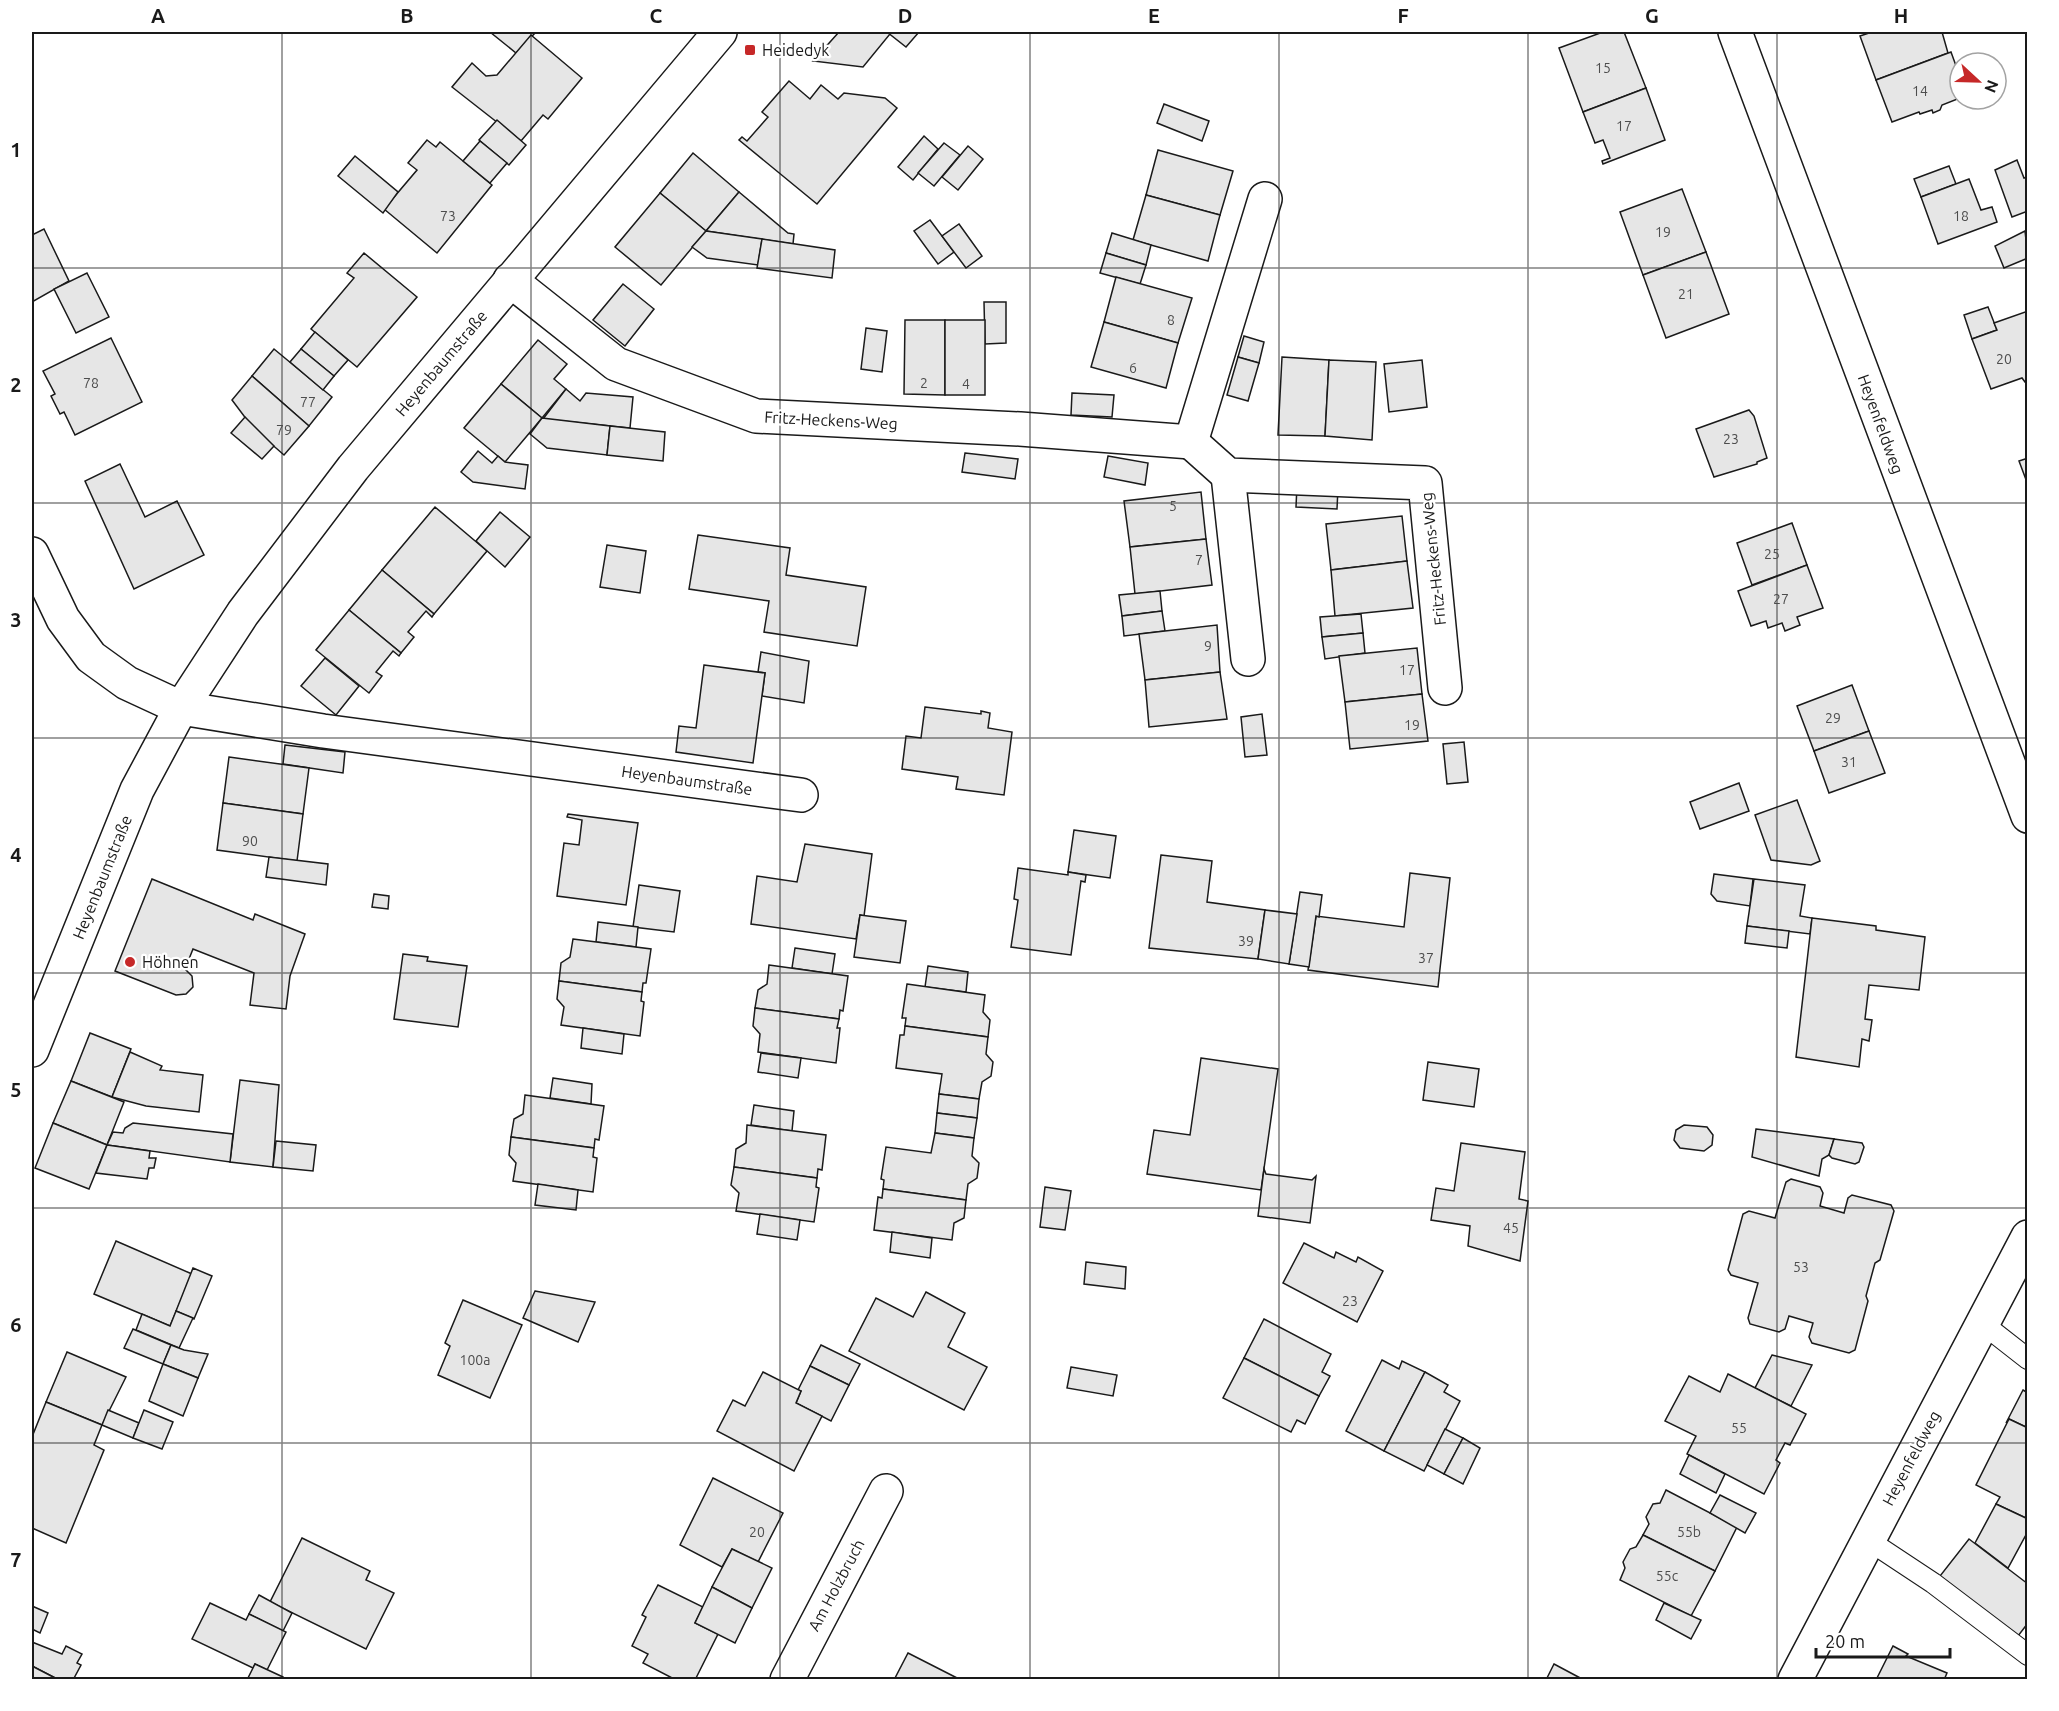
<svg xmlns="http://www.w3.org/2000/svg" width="2059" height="1711" font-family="Ubuntu,sans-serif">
<rect width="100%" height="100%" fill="#fff"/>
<g fill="#e6e6e6" stroke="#1a1a1a" stroke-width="1.5">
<polygon points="490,32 536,32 516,53"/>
<polygon points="839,32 887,32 890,34 863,67 813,61"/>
<polygon points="887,32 919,32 906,47"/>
<polygon points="1603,32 1624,32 1646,88 1583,112 1559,48"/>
<polygon points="1872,32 1942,32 1948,53 1876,80 1860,36"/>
<polygon points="531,35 582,78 548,119 543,115 521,141 452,87 472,63 486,76 497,75"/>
<polygon points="1951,52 1959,74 1956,75 1960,84 1960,98 1942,105 1940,110 1933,113 1932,110 1920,114 1919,112 1892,122 1876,80"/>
<polygon points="789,81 810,99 821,85 838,99 844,93 885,98 897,108 817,204 739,140 742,137 747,141 768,117 762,112"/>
<polygon points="1646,88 1665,140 1603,164 1602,161 1610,158 1603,140 1595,143 1583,112"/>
<polygon points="1164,104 1209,121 1202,141 1157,123"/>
<polygon points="497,120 526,145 509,165 479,140"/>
<polygon points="924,136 938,149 913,180 898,167"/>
<polygon points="427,140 436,147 440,142 492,185 437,253 384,209 417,170 408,163"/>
<polygon points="480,141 507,163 490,183 463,161"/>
<polygon points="944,143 960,155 934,186 918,173"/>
<polygon points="968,146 983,159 958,190 942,177"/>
<polygon points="1158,150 1233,171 1220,215 1146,195"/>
<polygon points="693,153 739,192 706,231 660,193"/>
<polygon points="355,156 398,192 383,213 338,176"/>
<polygon points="2017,160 2024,178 2028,177 2028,211 2012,217 1995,170"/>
<polygon points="1949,166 1956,184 1921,197 1914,179"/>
<polygon points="1969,179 1981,210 1992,207 1997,222 1938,244 1921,197"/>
<polygon points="1682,189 1706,252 1643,275 1620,212"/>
<polygon points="739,192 788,233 794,234 793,244 706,231"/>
<polygon points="660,193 706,231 661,285 615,247"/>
<polygon points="1146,195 1220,215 1208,261 1133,240"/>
<polygon points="930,220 954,252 938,264 914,231"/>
<polygon points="959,224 982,256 966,268 942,236"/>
<polygon points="44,229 69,281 32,302 32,235"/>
<polygon points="706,231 762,239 758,265 707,258 692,247"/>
<polygon points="2025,231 2028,258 2004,268 1995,246"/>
<polygon points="1112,233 1151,245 1146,265 1106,253"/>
<polygon points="762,239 835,250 832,278 757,268"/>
<polygon points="1706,252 1729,314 1666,338 1643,275"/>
<polygon points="364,253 417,297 357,367 311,329 354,278 347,273"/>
<polygon points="1106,253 1146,265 1140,284 1100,273"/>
<polygon points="87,273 109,317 76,333 54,289"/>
<polygon points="1116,277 1192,298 1178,343 1104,322"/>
<polygon points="623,284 654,309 625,346 593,320"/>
<polygon points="984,302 1006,302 1006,343 985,344"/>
<polygon points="1988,307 1997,330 1972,339 1964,315"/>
<polygon points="2028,311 2028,386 2022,378 1991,389 1972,339 1997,330 1994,323"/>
<polygon points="905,320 945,320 945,395 904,394"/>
<rect x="945" y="320" width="40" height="75"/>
<polygon points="1104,322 1178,343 1166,388 1091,367"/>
<polygon points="866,328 887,331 882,372 861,369"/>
<polygon points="315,332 348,360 334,376 301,349"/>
<polygon points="1244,336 1264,342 1259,363 1238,357"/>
<polygon points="111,338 142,402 75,435 64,412 60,414 51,396 55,394 43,371"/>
<polygon points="538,340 567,364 554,379 566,389 542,418 501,384"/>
<polygon points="274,349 332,397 309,426 252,376"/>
<polygon points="301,349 334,376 323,390 290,362"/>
<polygon points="1238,357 1259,363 1248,401 1227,395"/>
<polygon points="1282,357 1329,360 1325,436 1278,435"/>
<polygon points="1329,360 1376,362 1372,440 1325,436"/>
<polygon points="1422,360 1427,407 1389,412 1384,364"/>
<polygon points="252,376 309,426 284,455 253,428 232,400"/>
<polygon points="501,384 542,418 505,462 464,428"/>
<polygon points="566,389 580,401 586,393 633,397 630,428 543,419"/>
<polygon points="1072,393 1114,395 1112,417 1071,415"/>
<polygon points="1749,410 1754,416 1767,458 1757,462 1757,464 1714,477 1696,429"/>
<polygon points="245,417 274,446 262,459 231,433"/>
<polygon points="542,418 610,426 607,455 547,448 530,434"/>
<polygon points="610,426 665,432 663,461 607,455"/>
<polygon points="478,451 492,463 498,456 505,462 528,465 525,489 473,482 461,472"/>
<polygon points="965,453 1018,459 1015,479 962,472"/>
<polygon points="1108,456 1148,463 1145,485 1104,477"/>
<polygon points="2028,458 2028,485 2019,461"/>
<polygon points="120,464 145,517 177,501 204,555 134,589 85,481"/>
<polygon points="1297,485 1338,488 1337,509 1296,507"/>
<polygon points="1201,492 1206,539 1130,547 1124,501"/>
<polygon points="435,507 487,551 434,614 382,570"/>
<polygon points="500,512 530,537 505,567 476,541"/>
<polygon points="1402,516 1407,561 1331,570 1326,524"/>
<polygon points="1792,523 1807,565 1752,585 1737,543"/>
<polygon points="698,535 790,548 786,575 866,587 857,646 764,632 769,601 689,589"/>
<polygon points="1206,539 1212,585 1135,594 1130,547"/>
<polygon points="607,545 646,551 640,593 600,587"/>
<polygon points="1407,561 1413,608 1335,616 1331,570"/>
<polygon points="1807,565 1823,608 1797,617 1800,625 1785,631 1782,623 1768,628 1766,621 1751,626 1738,591"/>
<polygon points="382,570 434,614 432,617 426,611 408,632 414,637 401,653 349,610"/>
<polygon points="1160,591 1162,611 1122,616 1119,595"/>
<polygon points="349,610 401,653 399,656 393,651 376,672 382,676 369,693 316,650"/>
<polygon points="1162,611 1165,631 1124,636 1122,616"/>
<polygon points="1361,614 1363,633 1322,637 1320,617"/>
<polygon points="1217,625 1220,672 1145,680 1139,634"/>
<polygon points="1363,633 1365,653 1325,659 1322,637"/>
<polygon points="1417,648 1422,694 1345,702 1339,656"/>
<polygon points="761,652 809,661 804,703 762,696 765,673 758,672"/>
<polygon points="325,658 359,686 336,715 301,686"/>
<polygon points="704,665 765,673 753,763 676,752 679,726 696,728"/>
<polygon points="1220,672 1227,719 1149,727 1145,680"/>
<polygon points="1852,685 1869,731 1814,751 1797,706"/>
<polygon points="1422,694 1428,741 1350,749 1345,702"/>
<polygon points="925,707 981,714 981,711 990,713 988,728 1012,732 1004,795 956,789 958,777 902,769 906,736 921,738"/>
<polygon points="1262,714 1267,755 1245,757 1241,717"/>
<polygon points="1869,731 1885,773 1829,793 1814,751"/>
<polygon points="1464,742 1468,782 1447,784 1443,744"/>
<polygon points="285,745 345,752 343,773 283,764"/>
<polygon points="229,757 309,768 303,814 223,803"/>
<polygon points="1739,783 1749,811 1700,829 1690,802"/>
<polygon points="1797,800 1820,861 1811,865 1771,860 1755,815"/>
<polygon points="223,803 303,814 297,861 217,850"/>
<polygon points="568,814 638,823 626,905 557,896 564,843 579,845 582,820 567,817"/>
<polygon points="1074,830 1116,836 1110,878 1068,872"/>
<polygon points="805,844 872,854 864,916 860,915 856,939 751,924 757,876 797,882"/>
<polygon points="1161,855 1212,861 1207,902 1265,910 1258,959 1149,948"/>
<polygon points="269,857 328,864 326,885 266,877"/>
<polygon points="1018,868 1068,875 1068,872 1086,875 1085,882 1081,881 1071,955 1011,947 1018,900 1014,899"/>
<polygon points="1410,873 1450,878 1438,987 1308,970 1316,916 1404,927"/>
<polygon points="1714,874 1753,879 1750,906 1717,901 1711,894"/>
<polygon points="152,879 253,920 255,914 305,934 290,976 286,1009 250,1005 254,973 193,949 185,969 192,976 193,987 186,994 176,995 115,971"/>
<polygon points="1754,879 1805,885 1800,916 1812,918 1810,934 1747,926"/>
<polygon points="639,885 680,891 674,932 633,927"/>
<polygon points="1300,892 1322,895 1319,917 1316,916 1309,967 1289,964"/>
<polygon points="374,894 389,896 388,909 372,907"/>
<polygon points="1265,910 1297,914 1289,964 1258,959"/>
<polygon points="860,915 906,921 900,963 854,957"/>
<polygon points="1812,918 1876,926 1876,930 1925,937 1919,990 1869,985 1865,1019 1872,1020 1869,1041 1862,1039 1859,1067 1796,1057"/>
<polygon points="598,922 638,927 636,947 596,942"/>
<polygon points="1747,926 1789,931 1787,948 1745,943"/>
<polygon points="573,939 651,949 646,983 643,983 642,992 559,981 561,963 570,957"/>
<polygon points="795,948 835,954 832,974 792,968"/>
<polygon points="403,954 428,957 427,961 467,966 458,1027 394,1019"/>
<polygon points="769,965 848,976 843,1011 840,1010 839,1019 755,1008 758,990 767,984"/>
<polygon points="928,966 968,972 966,992 925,987"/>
<polygon points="559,981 642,992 641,1001 644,1002 640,1036 561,1025 564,1007 557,999"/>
<polygon points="907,984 985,995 983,1012 990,1020 988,1037 905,1026 906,1018 902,1018"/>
<polygon points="755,1008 839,1019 837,1028 840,1028 836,1063 758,1052 760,1034 753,1026"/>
<polygon points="905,1026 988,1037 986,1054 993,1062 991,1076 982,1082 979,1099 939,1094 942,1074 896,1068 900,1035 904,1035"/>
<polygon points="583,1028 624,1034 622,1054 581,1048"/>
<polygon points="90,1033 131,1049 112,1097 71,1081"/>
<polygon points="130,1052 162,1066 160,1070 203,1075 199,1112 146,1106 112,1097"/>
<polygon points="761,1053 801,1058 798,1078 758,1072"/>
<polygon points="1201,1058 1278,1069 1261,1190 1147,1174 1154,1130 1190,1135"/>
<polygon points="1428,1062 1479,1069 1474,1107 1423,1100"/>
<polygon points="553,1078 592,1084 591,1104 550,1098"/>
<polygon points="240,1080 279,1085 273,1167 230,1162"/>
<polygon points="71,1081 124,1102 107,1145 53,1123"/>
<polygon points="939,1094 979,1099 977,1118 937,1113"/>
<polygon points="525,1095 604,1106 599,1140 595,1139 594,1148 511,1137 514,1119 523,1114"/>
<polygon points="754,1105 794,1111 792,1131 751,1125"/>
<polygon points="937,1113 977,1118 974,1138 935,1133"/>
<polygon points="53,1123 107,1145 89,1189 35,1168"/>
<polygon points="133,1123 233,1134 230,1162 107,1145 113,1132 123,1133 125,1128"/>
<polygon points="747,1125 826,1135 822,1170 818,1169 817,1178 734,1167 736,1149 746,1143"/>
<polygon points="1684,1125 1707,1127 1713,1135 1712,1145 1704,1151 1680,1148 1674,1140 1676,1130"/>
<polygon points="1756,1129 1834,1139 1829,1155 1822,1159 1819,1176 1752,1157"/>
<polygon points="935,1133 974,1138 972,1156 979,1163 977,1178 968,1184 966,1200 883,1189 884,1180 881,1179 886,1147 931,1153"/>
<polygon points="511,1137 594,1148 593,1157 597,1158 593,1192 513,1181 516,1163 509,1155"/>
<polygon points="1834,1139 1862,1143 1864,1147 1859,1162 1855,1164 1832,1158 1829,1155"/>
<polygon points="276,1141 316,1145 313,1171 273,1167"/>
<polygon points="1461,1143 1525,1152 1519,1199 1528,1201 1520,1261 1468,1246 1470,1226 1431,1220 1436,1188 1454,1191"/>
<polygon points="107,1145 150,1151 149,1158 156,1158 154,1168 149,1168 147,1179 96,1173"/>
<polygon points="734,1167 817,1178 816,1187 819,1188 814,1222 736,1211 739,1193 731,1185"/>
<polygon points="1264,1169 1266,1174 1312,1180 1316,1176 1310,1223 1258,1216"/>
<polygon points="1791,1179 1820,1187 1823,1193 1820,1206 1844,1213 1848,1198 1852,1195 1891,1205 1894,1211 1880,1260 1875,1263 1866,1296 1868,1301 1855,1350 1849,1353 1812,1343 1809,1337 1813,1323 1789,1316 1785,1329 1779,1332 1750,1324 1748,1318 1758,1283 1731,1275 1728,1270 1743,1214 1749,1211 1775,1218 1786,1182"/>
<polygon points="538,1184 578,1190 576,1210 535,1205"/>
<polygon points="1045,1187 1071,1191 1065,1230 1040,1227"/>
<polygon points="883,1189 966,1200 964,1218 954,1223 952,1240 874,1230 878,1197 882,1198"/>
<polygon points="760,1214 800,1220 797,1240 757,1234"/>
<polygon points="892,1232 932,1238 930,1258 890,1252"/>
<polygon points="116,1241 192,1274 170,1326 94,1294"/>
<polygon points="1304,1243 1334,1258 1336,1252 1356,1262 1358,1257 1383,1271 1357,1322 1283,1283"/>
<polygon points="1086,1262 1126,1267 1125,1289 1084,1284"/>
<polygon points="193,1268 212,1276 194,1319 176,1311"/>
<polygon points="535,1291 595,1302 578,1342 523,1318"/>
<polygon points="926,1292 965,1313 948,1347 987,1367 964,1410 849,1351 876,1298 913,1317"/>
<polygon points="463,1300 522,1325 490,1398 438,1375 450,1346 445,1343"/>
<polygon points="176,1311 193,1318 179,1348 136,1330 142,1314 170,1326"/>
<polygon points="1264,1319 1331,1354 1322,1372 1330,1376 1319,1396 1244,1358"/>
<polygon points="133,1329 171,1345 163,1364 124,1348"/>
<polygon points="171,1345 184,1350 208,1354 198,1378 163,1364"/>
<polygon points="821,1345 860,1364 849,1385 810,1366"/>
<polygon points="67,1352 126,1377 102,1425 46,1402"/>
<polygon points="1772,1355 1812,1365 1791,1406 1755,1388"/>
<polygon points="1244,1358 1319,1396 1305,1424 1297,1420 1291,1432 1223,1398"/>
<polygon points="1382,1360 1399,1369 1402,1361 1425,1372 1384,1451 1346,1431"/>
<polygon points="163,1364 198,1378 183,1416 149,1401"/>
<polygon points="810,1366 849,1385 831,1421 796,1403 801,1391 798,1390"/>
<polygon points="1071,1367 1117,1375 1113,1396 1067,1388"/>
<polygon points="763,1372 801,1391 796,1403 822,1416 794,1471 717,1431 733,1400 745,1406"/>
<polygon points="1425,1372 1448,1385 1444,1392 1460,1401 1424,1471 1384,1451"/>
<polygon points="1728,1374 1806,1414 1790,1445 1785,1443 1776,1460 1780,1463 1764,1494 1687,1454 1696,1436 1665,1421 1689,1376 1720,1392"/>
<polygon points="2023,1390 2028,1393 2028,1428 2009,1419 2006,1423"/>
<polygon points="46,1402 102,1425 94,1445 104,1450 66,1543 32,1528 32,1437"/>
<polygon points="108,1410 139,1423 133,1438 102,1425"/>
<polygon points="144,1410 173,1422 162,1449 133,1438"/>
<polygon points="2009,1419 2028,1428 2028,1519 1996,1504 2000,1497 1976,1485"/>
<polygon points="1445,1429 1463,1438 1444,1474 1427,1465"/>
<polygon points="1463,1438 1480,1448 1463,1484 1444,1474"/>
<polygon points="1689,1455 1725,1474 1716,1493 1680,1474"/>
<polygon points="713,1478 783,1513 758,1562 732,1549 722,1567 680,1545"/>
<polygon points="1666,1490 1737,1527 1715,1571 1643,1535 1649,1524 1646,1517 1653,1504 1660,1503"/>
<polygon points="1720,1495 1756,1513 1745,1533 1710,1513"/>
<polygon points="1996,1504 2028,1519 2028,1531 2008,1568 1975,1543"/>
<polygon points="1643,1535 1715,1571 1691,1616 1620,1580 1625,1568 1623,1562 1630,1549 1636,1547"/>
<polygon points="302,1538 370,1571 366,1580 394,1593 366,1649 270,1602"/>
<polygon points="1969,1539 2028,1584 2028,1623 2018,1636 1940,1576"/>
<polygon points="732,1549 772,1568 752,1608 712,1587"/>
<polygon points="658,1585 703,1607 695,1623 718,1634 695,1680 676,1680 643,1663 648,1654 632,1646 646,1617 642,1615"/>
<polygon points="712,1587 752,1608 735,1643 695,1623"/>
<polygon points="259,1595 292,1613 283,1631 249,1614"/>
<polygon points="210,1603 246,1620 249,1614 286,1632 267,1670 255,1664 253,1668 192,1639"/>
<polygon points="1664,1603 1701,1620 1691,1639 1656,1620"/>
<polygon points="32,1606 48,1613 40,1633 32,1629"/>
<polygon points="32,1642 62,1654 66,1646 82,1654 77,1663 81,1665 73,1680 59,1680 32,1666"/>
<polygon points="1893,1646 1908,1654 1906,1656 1947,1673 1944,1680 1876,1680"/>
<polygon points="908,1653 961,1680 894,1680"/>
<polygon points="255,1664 283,1677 282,1680 247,1680"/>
<polygon points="1554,1664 1584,1680 1546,1680"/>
<polygon points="32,1666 59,1680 32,1680"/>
</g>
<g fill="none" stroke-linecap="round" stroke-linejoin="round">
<defs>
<g id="lane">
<polyline points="1982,1323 2028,1359"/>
<polyline points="1868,1540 1933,1583 2028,1655"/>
</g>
<g id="street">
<polyline points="1735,32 2028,816"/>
<polyline points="510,280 616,364 756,416 1020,429 1191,442 1265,199"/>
<polyline points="1191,442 1228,475 1425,483 1445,688"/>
<polyline points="1228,475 1248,659"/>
<polyline points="32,554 63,619 91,657 127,683 181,708 323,731 801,795"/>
<polyline points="32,1050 137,790 181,708 243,613 353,468 720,32"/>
<polyline points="787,1680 886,1491"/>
<polyline points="1795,1680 2028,1237"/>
</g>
</defs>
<use href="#lane" stroke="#1a1a1a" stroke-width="22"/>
<use href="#street" stroke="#1a1a1a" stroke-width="36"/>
<use href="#lane" stroke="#fff" stroke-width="20"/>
<use href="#street" stroke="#fff" stroke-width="33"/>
</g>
<path fill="none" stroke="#1a1a1a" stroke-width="1.5" stroke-opacity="0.55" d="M282 32V1680M531 32V1680M780 32V1680M1030 32V1680M1279 32V1680M1528 32V1680M1777 32V1680M32 268H2028M32 503H2028M32 738H2028M32 973H2028M32 1208H2028M32 1443H2028"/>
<g fill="#c62828" stroke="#fff" stroke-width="2">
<rect x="744" y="44" width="12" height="12" rx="3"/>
<circle cx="130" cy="962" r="6"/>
</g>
<g text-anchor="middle" stroke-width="4.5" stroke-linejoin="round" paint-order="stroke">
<g font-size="14" fill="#4d4d4d">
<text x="1603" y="73">15</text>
<text x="1920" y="96">14</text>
<text x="1624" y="131">17</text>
<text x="448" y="221">73</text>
<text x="1961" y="221">18</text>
<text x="1663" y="237">19</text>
<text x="1686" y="299">21</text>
<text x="1171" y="325">8</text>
<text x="2004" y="364">20</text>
<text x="1133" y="373">6</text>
<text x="91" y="388">78</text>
<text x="924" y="388">2</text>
<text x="966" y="389">4</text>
<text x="308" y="407">77</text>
<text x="284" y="435">79</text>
<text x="1731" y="444">23</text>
<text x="1173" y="511">5</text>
<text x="1772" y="559">25</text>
<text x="1199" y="565">7</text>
<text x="1781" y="604">27</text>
<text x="1208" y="651">9</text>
<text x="1407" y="675">17</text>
<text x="1833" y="723">29</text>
<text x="1412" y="730">19</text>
<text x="1849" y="767">31</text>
<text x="250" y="846">90</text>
<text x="1246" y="946">39</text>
<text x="1426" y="963">37</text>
<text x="1511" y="1233">45</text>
<text x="1801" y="1272">53</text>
<text x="1350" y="1306">23</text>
<text x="475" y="1365">100a</text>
<text x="1739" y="1433">55</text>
<text x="757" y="1537">20</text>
<text x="1689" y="1537">55b</text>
<text x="1667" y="1581">55c</text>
</g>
<g font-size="16" fill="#1a1a1a" stroke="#fff" text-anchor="start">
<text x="762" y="56">Heidedyk</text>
<text x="142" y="968">Höhnen</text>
</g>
<g font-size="16" fill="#1a1a1a" stroke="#fff">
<text transform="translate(441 363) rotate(-50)" y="6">Heyenbaumstraße</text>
<text transform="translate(831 420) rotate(3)" y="6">Fritz-Heckens-Weg</text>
<text transform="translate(1881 424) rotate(70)" y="6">Heyenfeldweg</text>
<text transform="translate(1433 559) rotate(-96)" y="6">Fritz-Heckens-Weg</text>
<text transform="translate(687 780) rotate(8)" y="6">Heyenbaumstraße</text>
<text transform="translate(102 877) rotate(-68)" y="6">Heyenbaumstraße</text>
<text transform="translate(1911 1458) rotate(-62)" y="6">Heyenfeldweg</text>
<text transform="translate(836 1585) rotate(-62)" y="6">Am Holzbruch</text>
</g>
</g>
<rect width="2059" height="1711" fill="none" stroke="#ffffff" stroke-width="66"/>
<g transform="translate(1978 81) rotate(112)"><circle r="28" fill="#ffffff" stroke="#a3a3a3" stroke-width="1.5"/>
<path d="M0-4.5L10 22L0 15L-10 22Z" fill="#c62828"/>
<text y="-9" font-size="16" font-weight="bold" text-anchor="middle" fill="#1a1a1a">N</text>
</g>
<path d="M1816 1648v9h134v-9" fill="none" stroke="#1a1a1a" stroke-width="3"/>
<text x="1825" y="1648" font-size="18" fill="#1a1a1a" stroke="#ffffff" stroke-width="4.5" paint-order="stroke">20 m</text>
<rect x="33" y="33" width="1993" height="1645" fill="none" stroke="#1a1a1a" stroke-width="2"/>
<g font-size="20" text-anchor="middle" font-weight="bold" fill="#1a1a1a">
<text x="158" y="23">A</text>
<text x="407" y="23">B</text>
<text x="656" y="23">C</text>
<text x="905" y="23">D</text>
<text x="1154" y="23">E</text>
<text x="1403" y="23">F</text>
<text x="1652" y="23">G</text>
<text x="1901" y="23">H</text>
<text x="16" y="157">1</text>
<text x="16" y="392">2</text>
<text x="16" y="627">3</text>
<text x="16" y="862">4</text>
<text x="16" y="1097">5</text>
<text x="16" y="1332">6</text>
<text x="16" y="1567">7</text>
</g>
</svg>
